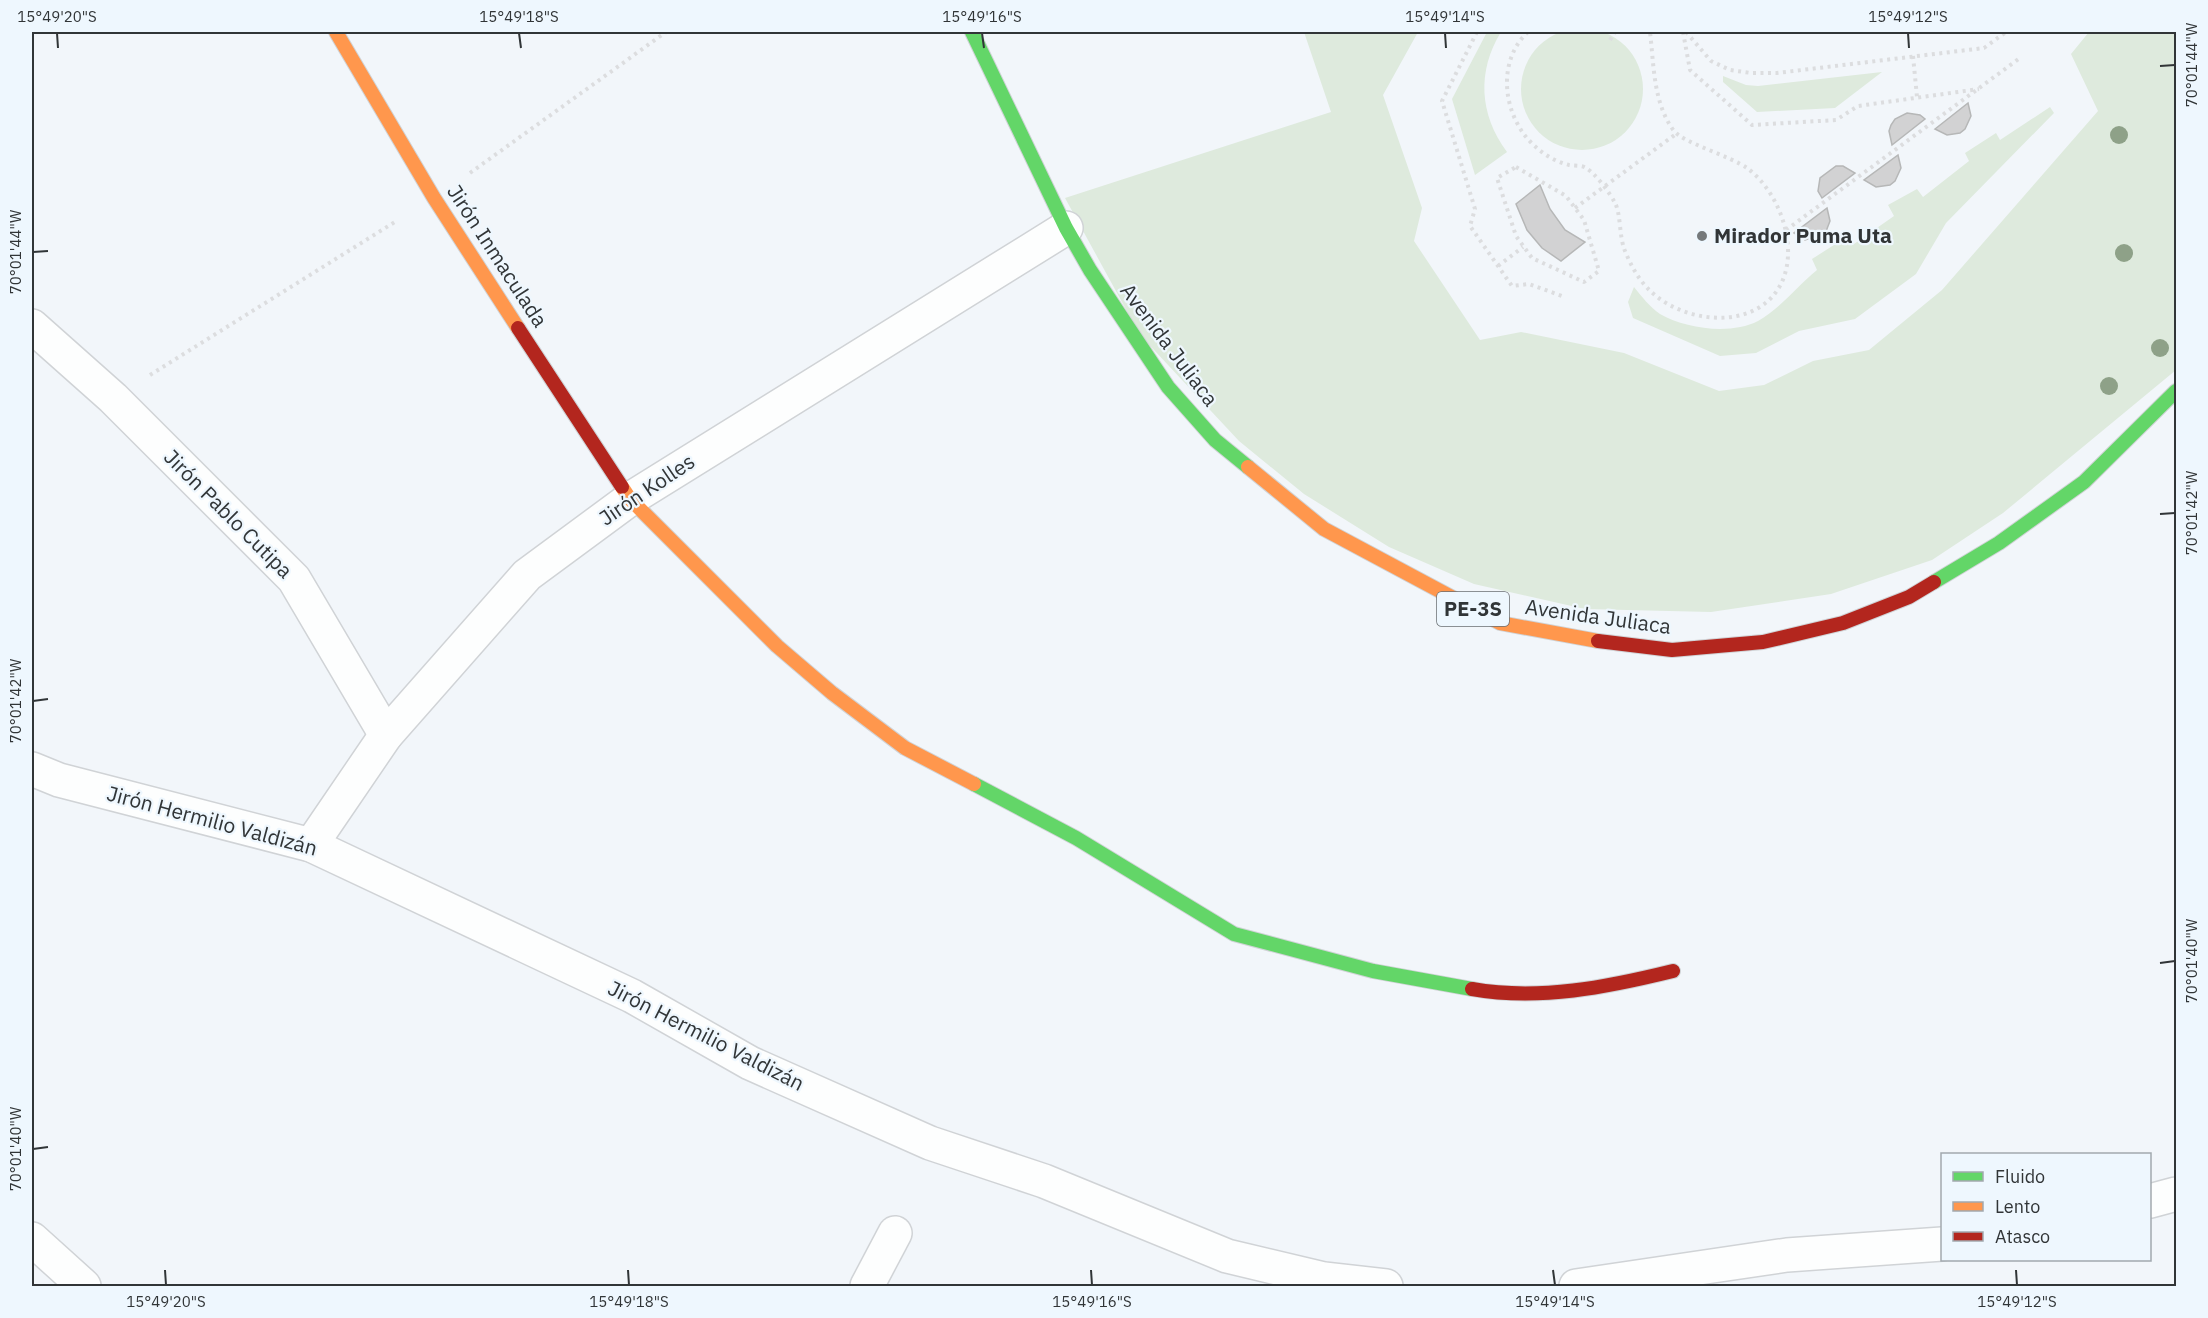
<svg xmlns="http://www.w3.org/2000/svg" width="2208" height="1318" font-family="'IBM Plex Sans',sans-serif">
<rect width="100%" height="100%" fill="#f2f6fa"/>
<g fill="#deeadd">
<circle cx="1582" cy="89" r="61"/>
<polygon points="1304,32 1418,32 1383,95 1422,208 1414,241 1480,340 1521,332 1624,353 1719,391 1764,385 1813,361 1869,350 1942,290 2098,111 2071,54 2089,32 2176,32 2176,370 2003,513 1932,560 1831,594 1711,612 1585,609 1474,584 1389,547 1304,494 1239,441 1140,335 1065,198 1331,112"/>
<path d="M1487 32H1501C1477 71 1479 114 1507 152L1475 175 1452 99Z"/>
<polygon points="1882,72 1835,108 1757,112 1723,82 1723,76 1746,85 1758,86"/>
<path d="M2050 107 2054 113 1946 223 1916 274 1855 319 1799 331 1756 353 1720 356 1633 318 1628 302 1634 287C1642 297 1650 307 1660 314 1686 329 1731 335 1758 321 1780 309 1797 286 1817 270L1812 259 1848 236 1854 244 1894 216 1888 205 1917 189 1923 197 1969 161 1965 153 1996 133 2000 140Z"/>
</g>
<g fill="#d2d2d3" stroke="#b6b7b7" stroke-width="1.5">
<polygon points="1968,103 1971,116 1965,129 1960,133 1947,135 1935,129"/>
<polygon points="1907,113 1920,115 1925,119 1892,145 1889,131 1891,125 1895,119"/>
<polygon points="1898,155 1901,168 1895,181 1890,185 1876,187 1864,180"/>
<polygon points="1836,166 1843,166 1855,173 1822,198 1818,191 1820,178"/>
<polygon points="1540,185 1550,209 1565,230 1585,242 1561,261 1542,248 1527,230 1516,204"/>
<polygon points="1827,208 1830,221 1825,234 1805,240 1794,233"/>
</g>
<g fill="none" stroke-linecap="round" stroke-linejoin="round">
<defs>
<g id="street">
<polyline points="32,326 113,398 294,579 386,735"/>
<polyline points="32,769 59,780 311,845 632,996 750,1063 930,1143 1044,1181 1227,1256 1324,1279 1386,1286"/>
<polyline points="311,845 386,735 527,575 630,499 1066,228"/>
<polyline points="2150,1201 2176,1194"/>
<polyline points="32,1239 84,1286"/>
<polyline points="867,1286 895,1233"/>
<polyline points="1576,1286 1787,1255 1942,1244"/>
</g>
<g id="fast">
<polyline points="972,32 1066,228 1090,270 1168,387 1215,440 1248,467"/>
<polyline points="1934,582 1999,543 2084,482 2176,391"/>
<polyline points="974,784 1076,838 1234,934 1373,971 1472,989"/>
</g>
<g id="slow">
<polyline points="336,32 434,198 518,328"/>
<polyline points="1248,467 1324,529 1500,623 1598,641"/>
<polyline points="622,487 630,499 777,646 832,693 905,748 974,784"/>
</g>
<g id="jam">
<polyline points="518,328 622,487"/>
<polyline points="1598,641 1672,650 1763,642 1843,623 1909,597 1934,582"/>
<path d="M1472 989C1539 1001 1608 987 1673 971"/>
</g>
</defs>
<use href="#street" stroke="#d0d3d6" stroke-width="36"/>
<use href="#fast" stroke="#d0d3d6" stroke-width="16"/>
<use href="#slow" stroke="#d0d3d6" stroke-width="16"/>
<use href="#jam" stroke="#d0d3d6" stroke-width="16"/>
<g stroke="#dcdddf" stroke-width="4" stroke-dasharray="3 4.5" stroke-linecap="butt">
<polyline points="1477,32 1442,101 1475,209 1470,226 1512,286 1529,284 1562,296"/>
<path d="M1528 32C1495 62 1503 120 1537 148 1546 156 1557 162 1569 165 1574 166 1582 165 1586 168 1596 174 1610 193 1615 203 1621 214 1619 237 1625 251 1632 268 1641 284 1656 296 1686 320 1739 328 1769 300 1806 265 1784 195 1747 168 1730 156 1684 143 1674 131 1653 103 1654 65 1650 32"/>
<polyline points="1683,32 1690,70 1752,125 1836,120 1858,106 1979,89"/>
<polyline points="1686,32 1711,61 1730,70 1751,73 1777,73 1984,48 2006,32"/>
<polyline points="1610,40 1615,32"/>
<polyline points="1913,56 1917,97"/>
<polygon points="1516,167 1566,196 1584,220 1599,271 1584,282 1532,258 1516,236 1497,178"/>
<polyline points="470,173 666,32"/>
<polyline points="1575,208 1676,134"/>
<polyline points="1786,230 2020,58"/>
<polyline points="1498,266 1523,247"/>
<polyline points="150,375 398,220"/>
</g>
<use href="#street" stroke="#fdfefe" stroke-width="33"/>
<use href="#fast" stroke="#63d668" stroke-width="14"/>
<use href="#slow" stroke="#ff974d" stroke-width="14"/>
<use href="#jam" stroke="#b3261e" stroke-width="14"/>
</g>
<g fill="#8ea188">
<circle cx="2119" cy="135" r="9"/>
<circle cx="2124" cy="253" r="9"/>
<circle cx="2160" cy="348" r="9"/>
<circle cx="2109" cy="386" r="9"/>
</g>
<path fill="none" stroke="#313537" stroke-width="2" d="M57 33 58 48M519 33 521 48M982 33 984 48M1445 33 1446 48M1908 33 1909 48M2160 66 2175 65M33 252 48 251M2160 514 2175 513M33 701 48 699M2160 963 2175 961M33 1149 48 1147M165 1270 166 1285M628 1270 629 1285M1091 1270 1092 1285M1553 1270 1555 1285M2016 1270 2017 1285"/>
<circle fill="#75797b" stroke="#eef7fe" stroke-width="2" cx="1702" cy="236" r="6"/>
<g text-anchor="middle" stroke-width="4.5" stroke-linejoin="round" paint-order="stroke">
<rect fill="#eef7fe" stroke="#6a6f73" stroke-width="1.5" x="1437" y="592" width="72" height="34" rx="4.5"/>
<g font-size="20" font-weight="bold" fill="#313537">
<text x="1473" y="616">PE-3S</text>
</g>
<g font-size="21" font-weight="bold" fill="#313537" stroke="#eef7fe" text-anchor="start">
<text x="1714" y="243">Mirador Puma Uta</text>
</g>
<g font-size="21" fill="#313537" stroke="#eef7fe">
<text transform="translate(497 256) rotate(57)" y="7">Jirón Inmaculada</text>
<text transform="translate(1169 345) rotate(53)" y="7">Avenida Juliaca</text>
<text transform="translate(647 490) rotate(-34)" y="7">Jirón Kolles</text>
<text transform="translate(228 514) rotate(45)" y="7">Jirón Pablo Cutipa</text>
<text transform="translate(1598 617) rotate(8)" y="7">Avenida Juliaca</text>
<text transform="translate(212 821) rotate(15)" y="7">Jirón Hermilio Valdizán</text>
<text transform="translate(706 1036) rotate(27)" y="7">Jirón Hermilio Valdizán</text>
</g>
</g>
<rect width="2208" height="1318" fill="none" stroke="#eef7fe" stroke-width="66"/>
<rect x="1941" y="1153" width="210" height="108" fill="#eef7fe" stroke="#a2a9ae" stroke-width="1.5"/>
<rect x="1953" y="1172" width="30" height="9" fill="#63d668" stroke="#a2a9ae" stroke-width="1.5"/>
<text x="1995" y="1183" font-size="18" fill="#313537">Fluido</text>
<rect x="1953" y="1202" width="30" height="9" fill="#ff974d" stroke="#a2a9ae" stroke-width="1.5"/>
<text x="1995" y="1213" font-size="18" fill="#313537">Lento</text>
<rect x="1953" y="1232" width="30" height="9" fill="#b3261e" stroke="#a2a9ae" stroke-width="1.5"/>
<text x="1995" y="1243" font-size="18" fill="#313537">Atasco</text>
<rect x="33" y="33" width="2142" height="1252" fill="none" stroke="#313537" stroke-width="2"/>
<g font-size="15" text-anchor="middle" fill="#313537">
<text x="57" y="22">15°49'20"S</text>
<text x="519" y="22">15°49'18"S</text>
<text x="982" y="22">15°49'16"S</text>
<text x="1445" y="22">15°49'14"S</text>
<text x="1908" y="22">15°49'12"S</text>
<text transform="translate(2192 65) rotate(-90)" y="5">70°01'44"W</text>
<text transform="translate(16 252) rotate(-90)" y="5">70°01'44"W</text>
<text transform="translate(2192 513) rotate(-90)" y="5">70°01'42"W</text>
<text transform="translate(16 701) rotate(-90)" y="5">70°01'42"W</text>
<text transform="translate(2192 961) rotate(-90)" y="5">70°01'40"W</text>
<text transform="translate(16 1149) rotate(-90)" y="5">70°01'40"W</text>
<text x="166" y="1307">15°49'20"S</text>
<text x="629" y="1307">15°49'18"S</text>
<text x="1092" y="1307">15°49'16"S</text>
<text x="1555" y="1307">15°49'14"S</text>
<text x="2017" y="1307">15°49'12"S</text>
</g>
</svg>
